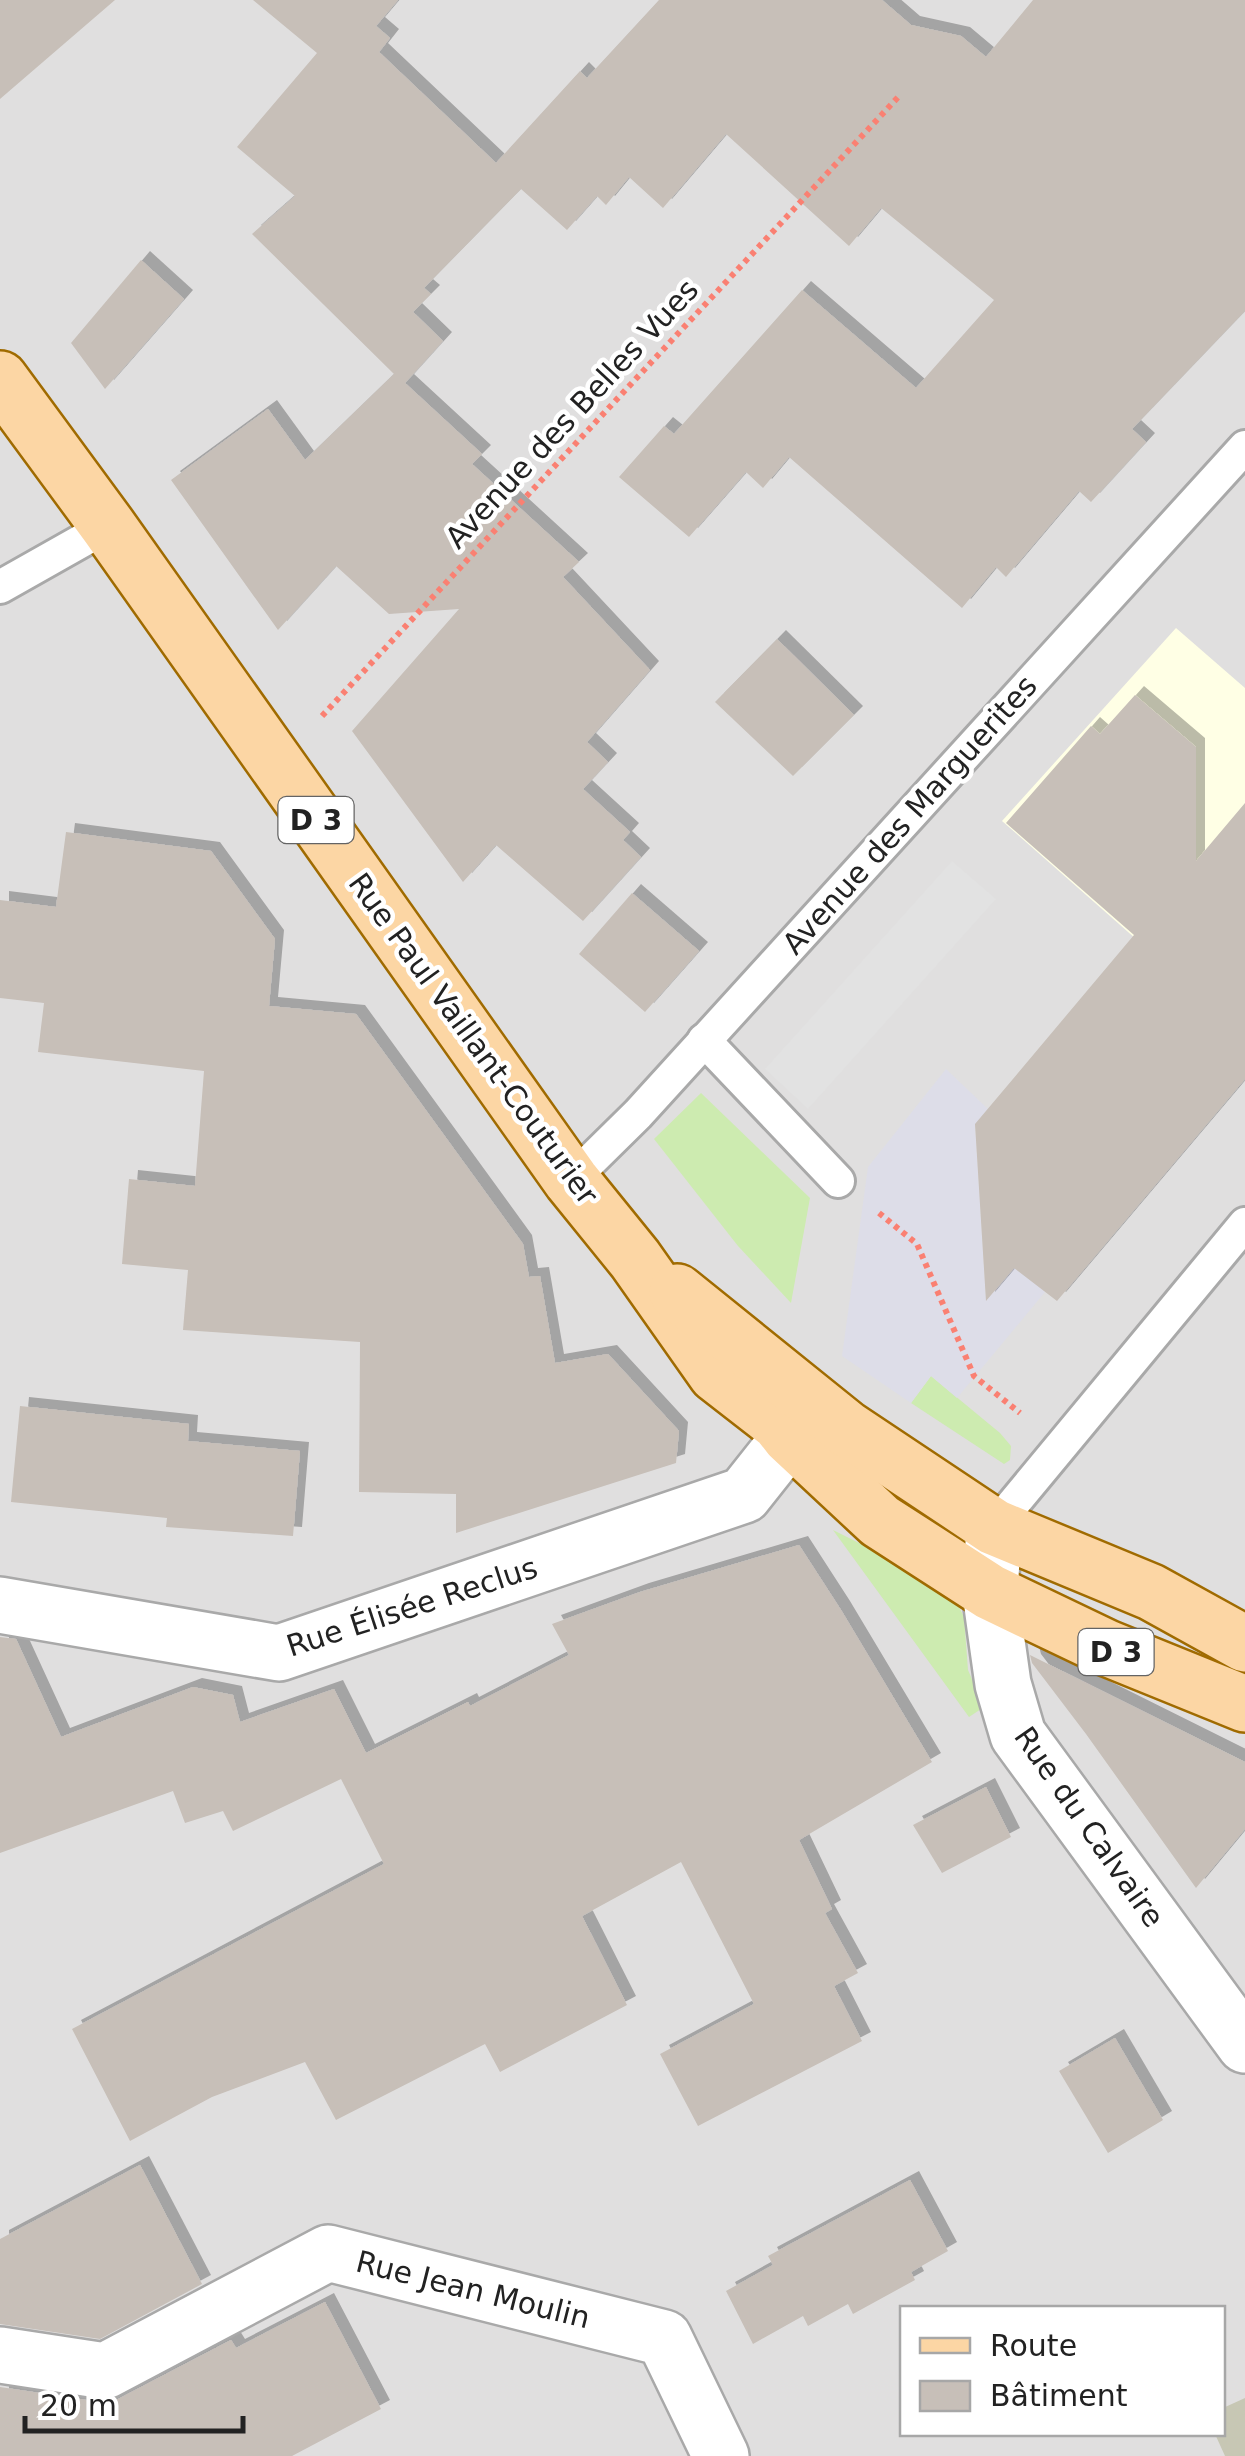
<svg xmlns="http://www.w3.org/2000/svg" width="1245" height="2456" font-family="'DejaVu Sans',sans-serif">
<defs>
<filter id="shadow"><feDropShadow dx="9" dy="-9" stdDeviation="0" flood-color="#0004"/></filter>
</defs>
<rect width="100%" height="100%" fill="#f2efe9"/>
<path fill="#e0dfdf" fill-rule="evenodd" d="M0 0H1245V2456H0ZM902 2308H1222V2434H902Z"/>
<polygon fill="#ffffe5" points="1176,628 1245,688 1245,1035 1002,821"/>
<polygon fill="#c7c7b4" points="1245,2398 1245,2456 1225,2456 1215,2434 1222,2434 1223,2408"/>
<g fill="#cdebb0">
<polygon points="701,1093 810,1198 791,1303 738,1246 654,1139"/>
<polygon points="931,1376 1000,1433 1011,1446 1010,1460 1004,1464 911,1403"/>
<polygon points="833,1530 941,1584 953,1595 964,1617 968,1670 984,1707 969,1717"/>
</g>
<polygon fill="#e2e2e2" points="952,861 996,899 808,1109 765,1069"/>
<polygon fill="#dddde8" points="946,1069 988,1109 975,1125 986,1300 1026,1254 1024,1274 1045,1292 957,1398 931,1376 911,1403 842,1356 868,1167"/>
<g fill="#c7bfb8" filter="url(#shadow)">
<polygon points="0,0 115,0 0,99"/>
<polygon points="253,0 398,0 376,26 390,38 379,52 496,163 580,71 587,78 659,0 882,0 911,25 961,36 986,57 1033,0 1245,0 1245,311 1132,429 1146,442 1091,502 1079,491 1006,577 996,567 962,608 789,457 763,488 746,472 689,537 619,477 664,426 674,434 802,290 916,388 994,300 881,208 849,246 726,134 663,208 629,177 606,205 597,196 567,230 521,189 424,288 431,294 413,312 443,341 405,383 482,454 472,464 579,562 563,577 650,670 587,742 608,762 583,789 630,832 623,840 641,857 583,921 496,845 463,882 352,731 459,609 389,614 336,566 278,630 171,480 268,409 305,460 394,374 252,234 295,196 237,147 317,53"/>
<polygon points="141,260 184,299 105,389 71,343"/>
<polygon points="777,639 854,715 793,776 715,702"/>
<polygon points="1135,695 1196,747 1196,861 1245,803 1245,1079 1057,1301 1014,1268 986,1301 975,1124 1134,935 1006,823 1091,726 1100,734"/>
<polygon points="66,832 211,851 275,939 269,1006 356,1014 523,1244 529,1277 540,1276 555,1363 608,1354 679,1431 676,1463 456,1533 456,1494 359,1492 360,1342 183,1330 188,1270 122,1264 129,1179 195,1186 204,1071 38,1052 44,1003 0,998 0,900 56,907"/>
<polygon points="632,893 699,951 645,1012 579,954"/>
<polygon points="20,1406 189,1424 188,1441 300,1451 293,1536 166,1527 167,1518 11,1502"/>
<polygon points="799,1545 841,1610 932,1762 799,1840 832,1909 825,1913 858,1973 834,1986 862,2041 698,2126 660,2054 754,2004 681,1862 582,1916 627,2005 500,2072 485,2044 336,2120 305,2062 212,2097 130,2141 72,2029 384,1864 341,1779 233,1831 223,1811 185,1823 173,1791 0,1853 0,1637 16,1639 61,1737 193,1687 233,1695 240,1722 334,1689 366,1753 468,1702 470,1706 569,1655 552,1624 640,1592"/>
<polygon points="1030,1655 1245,1762 1245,1829 1196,1888 1086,1734 1032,1663"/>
<polygon points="986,1787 1011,1837 942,1873 913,1825"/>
<polygon points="1115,2038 1163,2120 1108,2153 1059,2071"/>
<polygon points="140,2165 202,2284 100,2339 0,2324 0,2239"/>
<polygon points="910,2180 948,2251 911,2272 915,2280 853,2314 848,2304 808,2326 803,2316 753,2344 726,2291 773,2265 768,2256"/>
<polygon points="325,2302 381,2409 292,2456 0,2456 0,2387 100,2402 118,2399 231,2340 236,2348"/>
</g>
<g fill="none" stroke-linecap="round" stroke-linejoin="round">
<defs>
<g id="lane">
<polyline points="0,587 108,526"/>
<polyline points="704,1040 838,1181"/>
<polyline points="571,1180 638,1114 1245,447"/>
<polyline points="994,1527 1245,1224"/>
</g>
<g id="street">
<polyline points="994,1527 990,1592 1003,1684 1018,1735 1245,2045"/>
<polyline points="0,1605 279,1653 744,1495 790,1437 794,1388"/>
<polyline points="0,2355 105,2371 328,2253 664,2338 721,2456"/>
</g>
<g id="primary">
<polyline points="0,379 108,526 571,1180 635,1259 716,1374 779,1423 790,1437 880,1521 990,1592 1107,1648 1245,1704"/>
<polyline points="677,1292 847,1429 994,1527 1151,1592 1245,1644"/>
</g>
</defs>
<use href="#lane" stroke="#a9a9a9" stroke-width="38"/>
<use href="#street" stroke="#a9a9a9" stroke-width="60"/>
<use href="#primary" stroke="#a06b00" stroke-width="60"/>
<g stroke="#fa8072" stroke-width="6" stroke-dasharray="5 5" stroke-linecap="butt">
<polyline points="322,716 901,94"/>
<polyline points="879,1213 917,1244 974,1376 1020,1413"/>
</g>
<use href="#lane" stroke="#fff" stroke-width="32"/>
<use href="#street" stroke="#fff" stroke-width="55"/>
<use href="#primary" stroke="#fcd6a4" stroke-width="55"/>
</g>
<g text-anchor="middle" stroke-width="9" stroke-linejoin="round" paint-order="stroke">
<g fill="#fff" stroke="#646464" stroke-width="2.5">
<rect x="278.5" y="797" width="75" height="46" rx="8"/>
<rect x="1078.5" y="1629" width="75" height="46" rx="8"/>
</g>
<g font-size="28" font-weight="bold" fill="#222">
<text x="316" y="830">D 3</text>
<text x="1116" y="1662">D 3</text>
</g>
<g font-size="30" fill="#222" stroke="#fff">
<text transform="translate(572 414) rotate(-47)" y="10">Avenue des Belles Vues</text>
<text transform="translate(910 815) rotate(-48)" y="10">Avenue des Marguerites</text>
<text transform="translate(473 1039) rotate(54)" y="10">Rue Paul Vaillant-Couturier</text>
<text transform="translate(412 1607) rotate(-18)" y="10">Rue Élisée Reclus</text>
<text transform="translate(1089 1827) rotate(55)" y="10">Rue du Calvaire</text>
<text transform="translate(473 2290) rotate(14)" y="10">Rue Jean Moulin</text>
</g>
</g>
<rect x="900" y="2306" width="325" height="130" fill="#ffffff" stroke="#a7a7a7" stroke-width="2.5"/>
<rect x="920" y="2338" width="50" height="15" fill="#fcd6a4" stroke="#a7a7a7" stroke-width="2.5"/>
<text x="990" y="2356" font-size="30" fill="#222222">Route</text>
<rect x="920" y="2381" width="50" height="30" fill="#c7bfb8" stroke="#a7a7a7" stroke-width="2.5"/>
<text x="990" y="2406" font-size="30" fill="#222222">Bâtiment</text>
<path d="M25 2416v15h218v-15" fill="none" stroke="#222222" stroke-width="5"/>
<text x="40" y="2416" font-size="30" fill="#222222" stroke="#ffffff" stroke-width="8" paint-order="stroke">20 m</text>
</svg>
